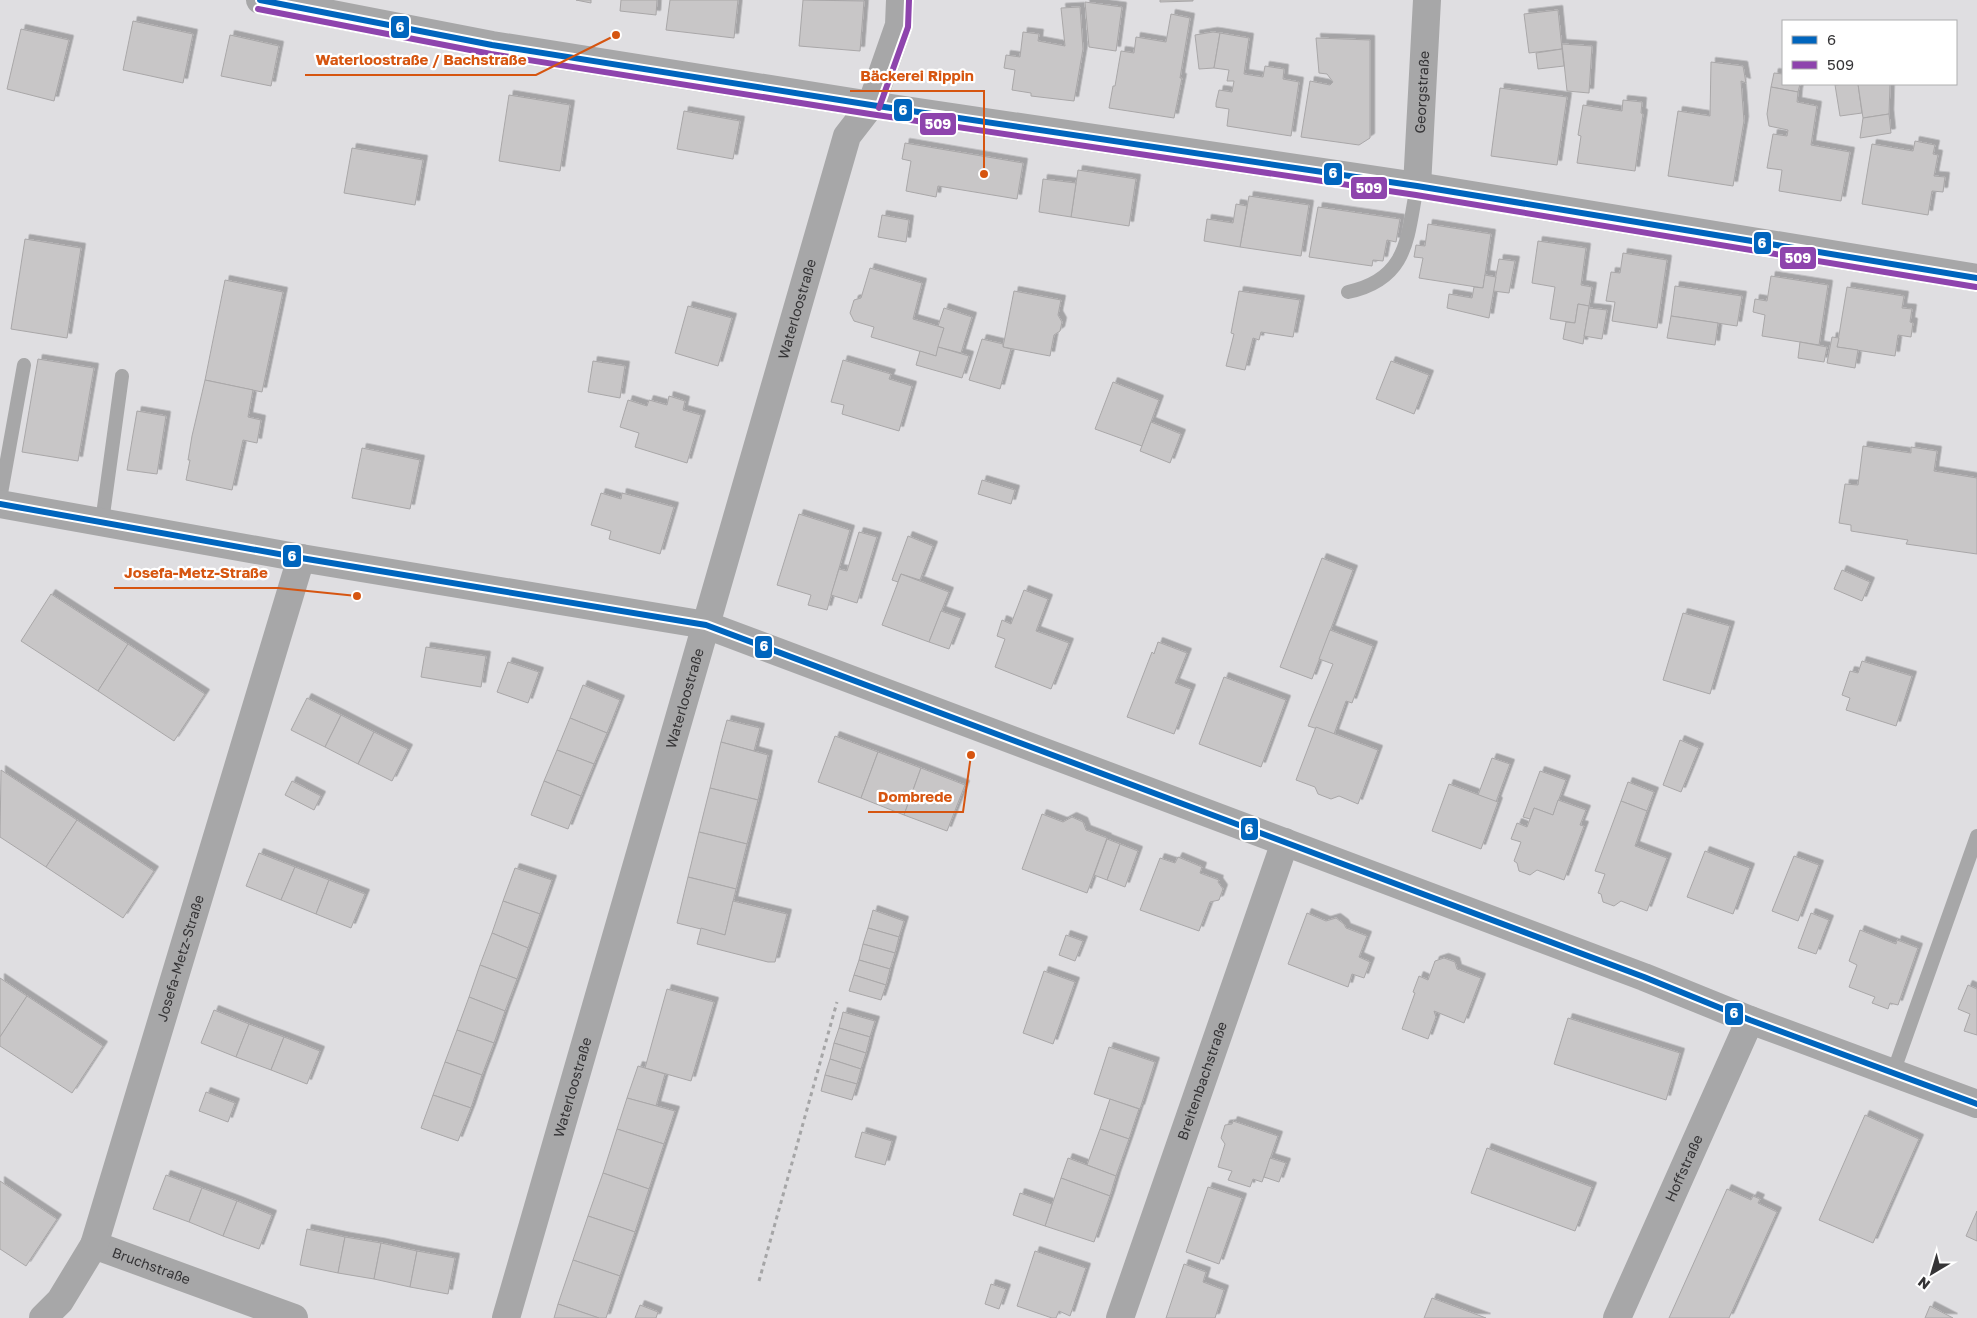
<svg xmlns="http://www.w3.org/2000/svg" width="1977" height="1318" font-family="'Golos Text',sans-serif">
<defs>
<filter id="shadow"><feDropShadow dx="4.5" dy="-4.5" stdDeviation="0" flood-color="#0004"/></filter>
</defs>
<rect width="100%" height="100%" fill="#dfdee1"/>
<g fill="#c8c6c7" stroke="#a9a7a8" filter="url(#shadow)">
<polygon points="576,0 591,0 591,3"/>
<polygon points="621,0 657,0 656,15 620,11"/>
<polygon points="670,0 738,0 734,38 666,30"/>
<polygon points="803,0 864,1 860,51 799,46"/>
<polygon points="1160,0 1193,0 1193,1 1160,2"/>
<polygon points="1085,2 1122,7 1116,51 1089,47"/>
<polygon points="1080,7 1083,49 1074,101 1031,96 1031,93 1012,90 1015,70 1004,68 1006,55 1020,57 1023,32 1039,34 1038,41 1065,46 1061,8"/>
<polygon points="1558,10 1562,49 1529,53 1524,14"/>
<polygon points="1171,14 1190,18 1180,78 1182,78 1174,118 1109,108 1113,86 1115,86 1121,51 1134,53 1136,37 1166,42"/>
<polygon points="133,21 193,34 183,83 123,70"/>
<polygon points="21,29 69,40 54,101 7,89"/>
<polygon points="1213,32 1220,33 1214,68 1199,69 1195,35"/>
<polygon points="1220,33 1249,38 1244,74 1263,77 1265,66 1284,69 1283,79 1299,82 1291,136 1227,126 1229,109 1216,107 1216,103 1219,90 1232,92 1234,81 1227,81 1229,70 1214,68"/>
<polygon points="230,35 279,46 271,86 221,76"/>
<polygon points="1316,38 1370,40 1370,138 1359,145 1301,137 1310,81 1330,85 1333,82 1327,74 1319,73"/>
<polygon points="1562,44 1592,46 1589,93 1567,91"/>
<polygon points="1562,49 1564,66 1538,69 1536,53"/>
<polygon points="1711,62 1743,66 1746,83 1741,81 1744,121 1733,186 1668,176 1678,111 1710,116"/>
<polygon points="1774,73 1783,74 1783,84 1800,84 1798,92 1771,87"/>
<polygon points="1845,84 1858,84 1862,113 1840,116 1835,85"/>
<polygon points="1858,84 1890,84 1889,114 1863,118"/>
<polygon points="1771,87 1798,92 1797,102 1817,106 1811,145 1850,152 1841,201 1779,191 1782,170 1767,168 1773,134 1787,136 1788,130 1769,126 1767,114"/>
<polygon points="1500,88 1567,97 1557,165 1491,156"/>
<polygon points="509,95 570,105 560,171 499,161"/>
<polygon points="1623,100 1642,102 1641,113 1643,114 1635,171 1577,163 1581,136 1578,135 1583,105 1622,111"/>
<polygon points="684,111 740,121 733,159 677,149"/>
<polygon points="1889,114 1891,133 1860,138 1863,118"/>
<polygon points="1915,141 1935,145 1933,154 1938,155 1934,176 1945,177 1943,192 1932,191 1928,215 1862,204 1872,144 1913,151"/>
<polygon points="905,143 1023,163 1017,199 938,186 936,197 906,191 911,161 902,159"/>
<polygon points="352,148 423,160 415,205 344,193"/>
<polygon points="1078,170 1136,179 1129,226 1071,217"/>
<polygon points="1043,179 1076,183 1071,217 1039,212"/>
<polygon points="1249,196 1309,205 1301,256 1240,247"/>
<polygon points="1236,204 1247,206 1240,247 1204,241 1207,219 1233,223"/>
<polygon points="1318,207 1400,219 1396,242 1387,240 1383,261 1373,260 1372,266 1309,257"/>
<polygon points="882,215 909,220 906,242 878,237"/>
<polygon points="1428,224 1491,234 1483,288 1419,278 1423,258 1414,257 1416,245 1425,246"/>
<polygon points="25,239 81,248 67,338 11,329"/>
<polygon points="1538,241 1586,248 1581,285 1592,287 1589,306 1578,304 1575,323 1550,319 1555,287 1532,283"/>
<polygon points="1623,253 1667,260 1657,328 1612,321 1615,302 1606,301 1611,272 1620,273"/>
<polygon points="1499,259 1515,261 1509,293 1493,291"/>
<polygon points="870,268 922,283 913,319 944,328 936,356 871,337 874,327 854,321 850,313 854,300 861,298"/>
<polygon points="1485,275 1496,277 1489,318 1447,308 1449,294 1472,298 1474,287 1483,288"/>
<polygon points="1771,276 1828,285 1819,345 1762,336 1765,315 1753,312 1755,299 1767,301"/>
<polygon points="225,280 283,292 262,392 205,380"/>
<polygon points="1675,286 1742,296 1737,326 1671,316"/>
<polygon points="1847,287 1904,296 1902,308 1912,309 1910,322 1913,323 1911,337 1898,335 1895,356 1837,347"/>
<polygon points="1014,291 1061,300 1058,315 1062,322 1060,331 1054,335 1050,356 1003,347"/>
<polygon points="1239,291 1300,300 1293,337 1261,332 1259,340 1253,338 1245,370 1226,366 1234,334 1231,333"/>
<polygon points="1578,304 1589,306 1583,344 1563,339 1566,322 1575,323"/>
<polygon points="688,306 732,318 718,366 675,353"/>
<polygon points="944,308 972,317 961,353 938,347 944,328 938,326"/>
<polygon points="1589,308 1607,310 1602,339 1584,336"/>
<polygon points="1671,316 1718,323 1715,345 1667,338"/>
<polygon points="1832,337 1839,338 1837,347 1858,350 1855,368 1827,363"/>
<polygon points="982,339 1003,344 1003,347 1011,349 1000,389 969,380"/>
<polygon points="1800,342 1827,347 1824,362 1798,358"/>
<polygon points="938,347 969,356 962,378 916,365 920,351 936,356"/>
<polygon points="38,359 94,368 78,461 22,452"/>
<polygon points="843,360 891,374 889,379 912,386 899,431 842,414 844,405 831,402"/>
<polygon points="593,361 625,366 620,398 588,392"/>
<polygon points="1391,361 1429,375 1414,414 1376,399"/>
<polygon points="205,380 253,390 248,417 261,420 257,443 243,440 232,490 186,480 190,460 188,460 192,436"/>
<polygon points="1113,382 1159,400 1142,446 1095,429"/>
<polygon points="669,396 685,401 683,410 701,415 687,463 635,447 639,433 620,427 628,400 647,406 649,400 667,405"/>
<polygon points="137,411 166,416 157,474 127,470"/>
<polygon points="1151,422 1181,434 1170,463 1140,451"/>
<polygon points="1863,446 1911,453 1911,447 1937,451 1934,471 1977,478 1977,554 1906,544 1908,540 1851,531 1851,525 1839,523 1845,484 1858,485"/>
<polygon points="362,448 420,460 410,509 352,498"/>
<polygon points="982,480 1015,490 1011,504 978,494"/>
<polygon points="601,493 621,499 622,493 674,507 660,554 609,539 611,531 591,525"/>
<polygon points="799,514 850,530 827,610 808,605 811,595 777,585"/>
<polygon points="859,532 877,537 857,603 831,595 839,569 847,571"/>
<polygon points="908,536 933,546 920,580 901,574 898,582 892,580"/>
<polygon points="1322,558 1353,570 1312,679 1280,667"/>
<polygon points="1842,570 1870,582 1862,601 1834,589"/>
<polygon points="901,574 949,592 929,642 882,625"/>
<polygon points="1024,590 1048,599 1036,631 1069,643 1051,689 995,667 1005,639 997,636 1002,620 1011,624"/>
<polygon points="51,594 128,644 98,691 21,641"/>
<polygon points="941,611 961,618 949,649 929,642"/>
<polygon points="1683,613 1730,626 1710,694 1663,680"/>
<polygon points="1330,630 1373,646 1352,703 1346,701 1334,734 1308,726 1333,664 1319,659"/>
<polygon points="1158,642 1187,653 1175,683 1191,689 1174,734 1127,717 1152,652 1154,654"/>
<polygon points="128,644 205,694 174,741 98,691"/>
<polygon points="426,647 486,656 481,687 421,677"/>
<polygon points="1862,661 1912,676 1896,726 1846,710 1850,698 1842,695 1850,671 1858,673"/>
<polygon points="508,662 539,672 528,703 497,692"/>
<polygon points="1224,677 1286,700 1261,767 1199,744"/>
<polygon points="583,685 620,700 607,733 570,718"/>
<polygon points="307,698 341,715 325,747 291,730"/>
<polygon points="341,715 374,732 358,764 325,747"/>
<polygon points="570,718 607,733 594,764 557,750"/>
<polygon points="727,720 760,728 754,751 721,742"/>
<polygon points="1316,727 1378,750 1358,804 1339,796 1331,799 1318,794 1315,787 1296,780"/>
<polygon points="374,732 408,749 392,781 358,764"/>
<polygon points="835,736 878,752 861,798 818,782"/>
<polygon points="1680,740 1699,748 1681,792 1663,785"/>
<polygon points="721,742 768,755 758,800 710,788"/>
<polygon points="557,750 594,764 581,796 544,781"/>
<polygon points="878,752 921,768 904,815 861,798"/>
<polygon points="1492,758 1510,764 1496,802 1478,795"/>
<polygon points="921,768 965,785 947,831 904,815"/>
<polygon points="1,770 77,820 46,867 0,837"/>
<polygon points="1540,771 1566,780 1553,815 1534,808 1530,819 1523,817"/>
<polygon points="292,781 321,796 314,810 285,795"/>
<polygon points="544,781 581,796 568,829 531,815"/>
<polygon points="1628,782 1654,792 1647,811 1621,801"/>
<polygon points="1449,784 1498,802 1481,849 1432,831"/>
<polygon points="710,788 758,800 747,844 699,832"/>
<polygon points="1558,800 1586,810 1580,825 1584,826 1564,880 1537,870 1530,875 1519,871 1517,863 1514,861 1521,842 1511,839 1517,823 1527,827 1534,808 1553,815"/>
<polygon points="1621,801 1647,811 1635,846 1667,858 1647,911 1621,901 1614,906 1603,902 1601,894 1598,893 1605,874 1595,871"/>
<polygon points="1042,814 1063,822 1072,817 1083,822 1086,830 1107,838 1087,893 1022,869"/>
<polygon points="77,820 154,871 123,918 46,867"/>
<polygon points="699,832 747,844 736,889 688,877"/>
<polygon points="1107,839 1120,844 1107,880 1094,875"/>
<polygon points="1120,844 1138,851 1125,887 1107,880"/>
<polygon points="1705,851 1750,868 1733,914 1687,897"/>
<polygon points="259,853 295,867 281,900 246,886"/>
<polygon points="1794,856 1819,865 1798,921 1772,911"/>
<polygon points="1178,857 1202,867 1200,873 1219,880 1218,882 1223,889 1219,900 1210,902 1199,931 1140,910 1160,858 1175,863"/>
<polygon points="295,867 329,880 316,914 281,900"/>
<polygon points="515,868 552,880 540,914 503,901"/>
<polygon points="688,877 736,889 725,935 677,923"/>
<polygon points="329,880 365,894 351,928 316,914"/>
<polygon points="503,901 540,914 528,948 492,933"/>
<polygon points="733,901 787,914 775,962 768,962 697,944 701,928 725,935"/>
<polygon points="873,910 904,921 899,937 868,928"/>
<polygon points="1307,913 1326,921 1336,918 1344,924 1346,928 1367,936 1359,957 1370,962 1364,978 1352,974 1348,987 1288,964"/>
<polygon points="1811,913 1829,920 1816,954 1798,948"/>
<polygon points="868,928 899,937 895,953 863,944"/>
<polygon points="1860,930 1896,944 1897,940 1918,948 1898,1005 1890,1003 1888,1009 1872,1003 1875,997 1849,987 1857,965 1849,961"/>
<polygon points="492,933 528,948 517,979 480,965"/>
<polygon points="1066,935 1083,941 1075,961 1059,955"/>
<polygon points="863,944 895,953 890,969 859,960"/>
<polygon points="1444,958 1455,962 1457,969 1481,978 1464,1023 1434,1011 1436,1017 1428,1039 1402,1029 1415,993 1413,992 1419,976 1428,980 1435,961"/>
<polygon points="859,960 890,969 886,985 854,975"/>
<polygon points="480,965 517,979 505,1011 469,997"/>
<polygon points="1044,971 1075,982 1053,1044 1023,1033"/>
<polygon points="854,975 886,985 881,1000 849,991"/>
<polygon points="0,978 27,996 0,1037"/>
<polygon points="1968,985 1977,989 1977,1035 1964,1031 1970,1014 1958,1009"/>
<polygon points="667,989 714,1002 691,1081 645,1068"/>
<polygon points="27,996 103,1046 72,1093 0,1046 0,1037"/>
<polygon points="469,997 505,1011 494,1043 457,1030"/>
<polygon points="214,1010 249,1024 236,1057 201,1043"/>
<polygon points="843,1012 875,1021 870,1037 839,1028"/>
<polygon points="1568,1018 1680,1053 1666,1100 1554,1064"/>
<polygon points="249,1024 284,1037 271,1070 236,1057"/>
<polygon points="839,1028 870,1037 866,1053 834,1043"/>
<polygon points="457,1030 494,1043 482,1075 445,1062"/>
<polygon points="284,1037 320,1051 307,1084 271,1070"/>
<polygon points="834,1043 866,1053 861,1069 830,1059"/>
<polygon points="1109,1047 1155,1062 1140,1109 1094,1094"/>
<polygon points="830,1059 861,1069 857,1084 825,1075"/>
<polygon points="445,1062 482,1075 471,1108 433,1095"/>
<polygon points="638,1066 665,1074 656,1106 627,1098"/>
<polygon points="825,1075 857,1084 852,1100 821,1091"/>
<polygon points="206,1092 235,1103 228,1122 199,1111"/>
<polygon points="433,1095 471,1108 458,1141 421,1128"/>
<polygon points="627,1098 675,1111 664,1144 617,1129"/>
<polygon points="1110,1099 1139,1109 1129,1139 1100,1129"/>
<polygon points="1865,1115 1919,1139 1873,1243 1819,1220"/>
<polygon points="1233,1121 1278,1136 1262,1182 1253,1179 1250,1187 1228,1180 1232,1171 1218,1167 1225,1144 1221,1138 1225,1125 1232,1124"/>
<polygon points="617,1129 664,1144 649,1189 603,1173"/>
<polygon points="1100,1129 1129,1139 1116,1176 1087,1165"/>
<polygon points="862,1132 892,1141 885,1165 855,1157"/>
<polygon points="1487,1148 1592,1187 1575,1231 1471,1193"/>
<polygon points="1068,1158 1116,1176 1110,1196 1061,1178"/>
<polygon points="1270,1158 1286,1163 1279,1182 1264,1177"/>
<polygon points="603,1173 649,1189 635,1232 588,1216"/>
<polygon points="166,1175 202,1188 189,1222 153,1209"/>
<polygon points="1061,1178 1110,1196 1094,1242 1045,1226"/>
<polygon points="0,1181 57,1219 26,1266 0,1249"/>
<polygon points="1208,1187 1242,1198 1219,1264 1186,1252"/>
<polygon points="202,1188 237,1201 223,1236 189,1222"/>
<polygon points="1727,1189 1751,1200 1753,1196 1760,1199 1758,1203 1777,1212 1729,1318 1669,1318"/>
<polygon points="1020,1193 1052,1204 1045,1226 1013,1215"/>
<polygon points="237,1201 272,1215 259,1249 223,1236"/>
<polygon points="1977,1211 1977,1241 1966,1236"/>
<polygon points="588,1216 635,1232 620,1276 573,1260"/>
<polygon points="307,1229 345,1237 338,1273 300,1265"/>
<polygon points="345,1237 381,1243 374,1279 338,1273"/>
<polygon points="381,1243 417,1251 410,1287 374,1279"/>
<polygon points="417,1251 455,1258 448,1294 410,1287"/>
<polygon points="1035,1251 1086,1268 1070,1316 1059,1311 1056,1318 1052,1318 1017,1306"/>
<polygon points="573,1260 620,1276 606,1318 599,1318 558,1304"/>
<polygon points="1184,1264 1206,1272 1203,1282 1224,1290 1215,1318 1166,1318"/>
<polygon points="991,1284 1006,1289 999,1309 985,1304"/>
<polygon points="1432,1298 1486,1318 1424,1318"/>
<polygon points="558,1304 599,1318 554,1318"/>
<polygon points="640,1305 658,1312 656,1318 635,1318"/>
<polygon points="1930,1306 1953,1318 1925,1318"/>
</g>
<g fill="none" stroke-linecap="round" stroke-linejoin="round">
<polyline stroke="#a5a5a6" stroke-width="3" stroke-dasharray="4 4" stroke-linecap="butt" points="759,1281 837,1002"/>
<g stroke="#a7a7a8" stroke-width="14">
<path d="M1348 292C1409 279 1407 237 1417 186"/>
<polyline points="0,499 24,365"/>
<polyline points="102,522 122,376"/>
<polyline points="1893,1073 1977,836"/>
</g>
<g stroke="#a7a7a8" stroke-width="28">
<polyline points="260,0 492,45 871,105 1417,186 1977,278"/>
<path id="s1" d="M1417 186 1427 0"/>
<polyline points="0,504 301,558 706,625 1644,977 1750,1020 1977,1104"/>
<path id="s2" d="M94 1245 294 1318"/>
<path id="s3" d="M43 1318 60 1301 94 1245 301 558"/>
<path id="s4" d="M506 1318 847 136 871 105 899 25 900 0"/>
<path id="s5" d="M1120 1318 1285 842"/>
<path id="s6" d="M1617 1318 1750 1020"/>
</g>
<defs>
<g id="bus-1">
<polyline points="260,0 492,45 871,105 1417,186 1977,278"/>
<polyline points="0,504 301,558 706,625 1644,977 1750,1020 1977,1104"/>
</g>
<g id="bus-2">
<polyline points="258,9 491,54 870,114 1416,195 1976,287"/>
<polyline points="879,108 908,27 909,0"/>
</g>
</defs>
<use href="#bus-1" stroke="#fff" stroke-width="10"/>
<use href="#bus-2" stroke="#fff" stroke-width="10"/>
<use href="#bus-1" stroke="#0065bd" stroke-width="6"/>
<use href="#bus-2" stroke="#8e44ad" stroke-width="6"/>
</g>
<g text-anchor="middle" stroke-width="4.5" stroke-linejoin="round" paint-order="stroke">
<g font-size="14" fill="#353436" stroke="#fff">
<text dy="5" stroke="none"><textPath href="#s1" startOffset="94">Georgstraße</textPath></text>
<text dy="5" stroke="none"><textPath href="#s4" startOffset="1050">Waterloostraße</textPath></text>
<text dy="5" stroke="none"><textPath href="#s4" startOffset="645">Waterloostraße</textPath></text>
<text dy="5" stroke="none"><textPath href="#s3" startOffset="389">Josefa-Metz-Straße</textPath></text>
<text dy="5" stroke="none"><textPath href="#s5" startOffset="251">Breitenbachstraße</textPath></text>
<text dy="5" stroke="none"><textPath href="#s4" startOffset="240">Waterloostraße</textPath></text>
<text dy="5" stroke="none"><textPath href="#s6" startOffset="164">Hoffstraße</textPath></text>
<text dy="5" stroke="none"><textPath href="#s2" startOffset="61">Bruchstraße</textPath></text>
</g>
</g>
<path fill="none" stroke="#d65510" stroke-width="2" d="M616 35L536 75H305M984 174L984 91H850M357 596L278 588H114M971 755L963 812H868"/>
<g fill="#d65510" stroke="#fff" stroke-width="2">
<circle cx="616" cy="35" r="5"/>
<circle cx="984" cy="174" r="5"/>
<circle cx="357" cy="596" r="5"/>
<circle cx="971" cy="755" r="5"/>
</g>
<g font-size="15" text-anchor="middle" font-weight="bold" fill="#d65510" stroke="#fff" stroke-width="4.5" stroke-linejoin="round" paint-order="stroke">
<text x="421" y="65">Waterloostraße / Bachstraße</text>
<text x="917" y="81">Bäckerei Rippin</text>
<text x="196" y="578">Josefa-Metz-Straße</text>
<text x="915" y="802">Dombrede</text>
</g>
<g stroke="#fff" stroke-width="2">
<rect x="390" y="15" width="20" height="24" rx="5" fill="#0065bd"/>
<rect x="893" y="98" width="20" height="24" rx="5" fill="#0065bd"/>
<rect x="919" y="112" width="38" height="24" rx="5" fill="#8e44ad"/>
<rect x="1323" y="162" width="20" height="24" rx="5" fill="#0065bd"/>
<rect x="1350" y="176" width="38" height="24" rx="5" fill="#8e44ad"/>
<rect x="1753" y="231" width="19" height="24" rx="5" fill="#0065bd"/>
<rect x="1779" y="246" width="38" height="24" rx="5" fill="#8e44ad"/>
<rect x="282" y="544" width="20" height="24" rx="5" fill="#0065bd"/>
<rect x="754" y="635" width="19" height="24" rx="5" fill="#0065bd"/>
<rect x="1240" y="817" width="19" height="24" rx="5" fill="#0065bd"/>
<rect x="1724" y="1002" width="20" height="24" rx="5" fill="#0065bd"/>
</g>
<g font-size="14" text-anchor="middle" font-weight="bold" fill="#fff">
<text x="400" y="32">6</text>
<text x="903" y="115">6</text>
<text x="938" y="129">509</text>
<text x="1333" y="178">6</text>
<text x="1369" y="193">509</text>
<text x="1762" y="248">6</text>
<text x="1798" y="263">509</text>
<text x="292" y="561">6</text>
<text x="764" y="651">6</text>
<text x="1249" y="834">6</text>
<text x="1734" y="1018">6</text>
</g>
<rect x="1782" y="20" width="175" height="65" fill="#ffffff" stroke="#aeaeaf"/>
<rect x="1792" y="36" width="25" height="8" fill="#0065bd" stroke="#aeaeaf"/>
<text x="1827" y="45" font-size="15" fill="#353436">6</text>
<rect x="1792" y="61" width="25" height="8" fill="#8e44ad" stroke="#aeaeaf"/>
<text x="1827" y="70" font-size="15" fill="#353436">509</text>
<g transform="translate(1932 1273) rotate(218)" stroke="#ffffff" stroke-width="4" paint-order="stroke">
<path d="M0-4L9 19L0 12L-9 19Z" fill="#353436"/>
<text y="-8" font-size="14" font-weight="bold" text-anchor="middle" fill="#353436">N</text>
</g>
</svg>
